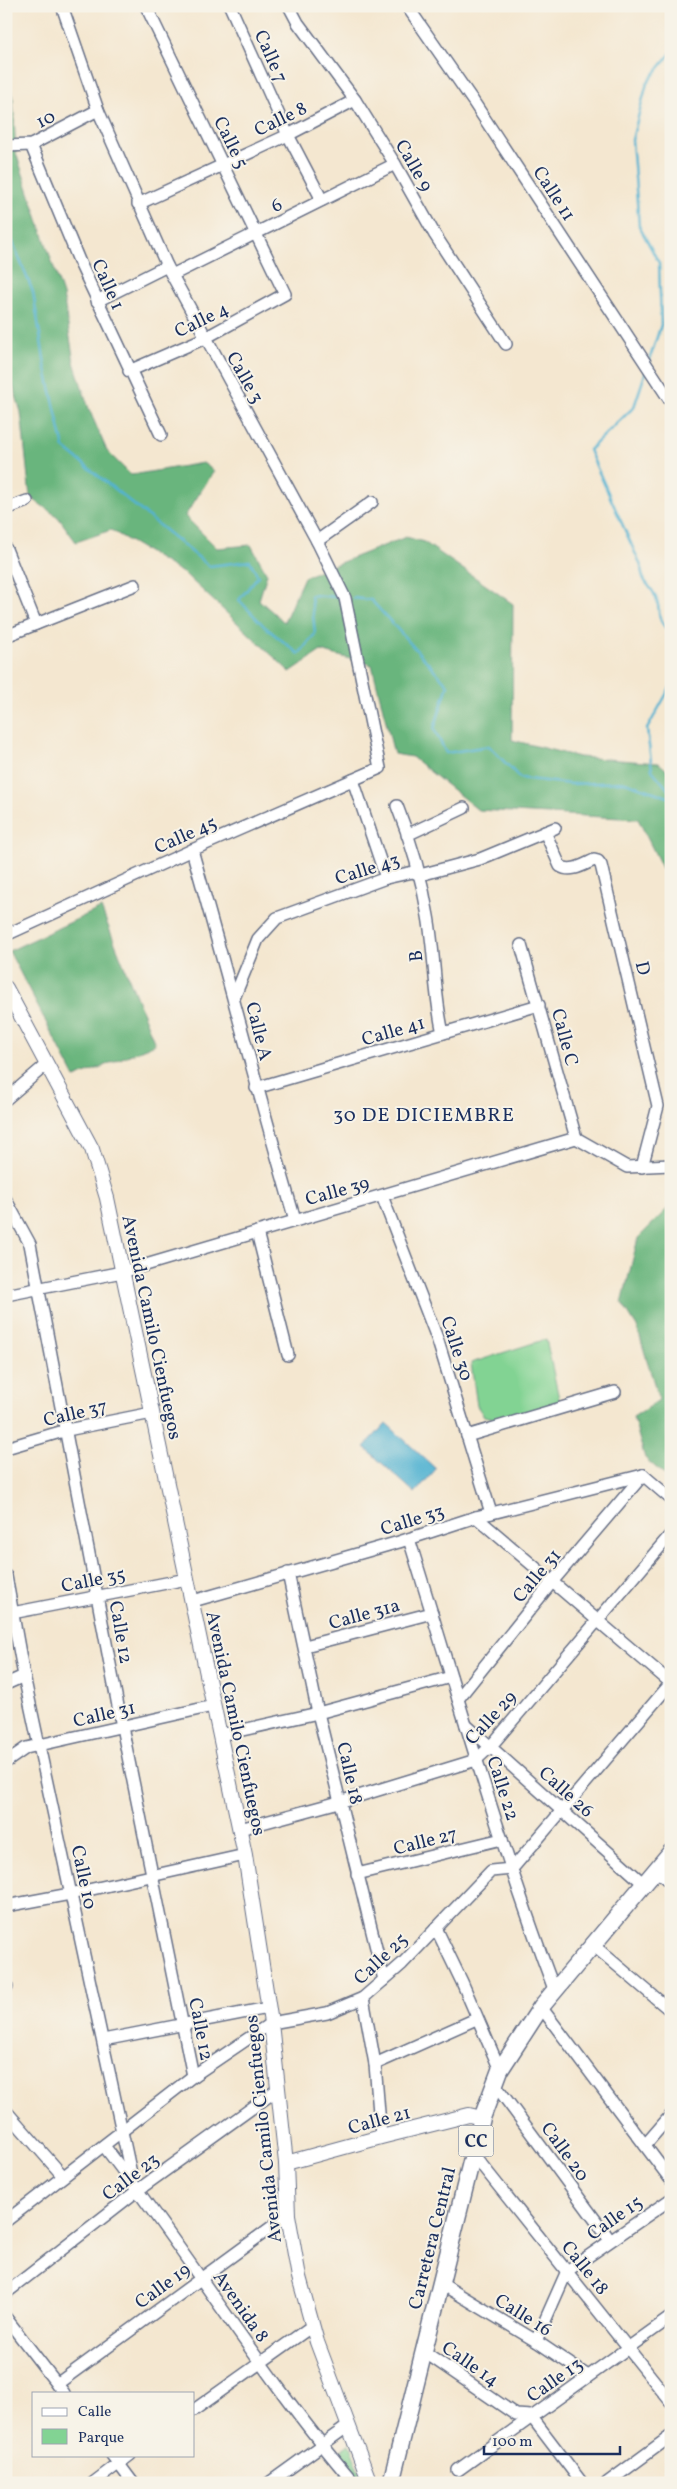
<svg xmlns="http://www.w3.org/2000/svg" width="677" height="2489" font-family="Vollkorn,serif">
<rect width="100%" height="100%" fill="#f7f3e8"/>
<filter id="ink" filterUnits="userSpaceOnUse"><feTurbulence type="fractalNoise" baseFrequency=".02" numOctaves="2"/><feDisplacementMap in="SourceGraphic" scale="10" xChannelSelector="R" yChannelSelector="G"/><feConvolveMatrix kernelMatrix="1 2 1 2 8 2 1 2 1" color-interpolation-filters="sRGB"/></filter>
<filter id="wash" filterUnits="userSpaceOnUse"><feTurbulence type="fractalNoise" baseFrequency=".0096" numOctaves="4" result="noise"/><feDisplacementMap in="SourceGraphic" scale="20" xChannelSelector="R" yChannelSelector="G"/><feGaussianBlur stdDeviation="1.12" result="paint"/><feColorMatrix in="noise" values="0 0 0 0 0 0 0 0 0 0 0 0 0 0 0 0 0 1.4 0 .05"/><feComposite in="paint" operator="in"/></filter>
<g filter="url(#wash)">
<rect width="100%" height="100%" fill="#f4e7d0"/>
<g fill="#82d393" stroke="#4e8178">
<polygon points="546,1339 560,1403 496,1419 484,1416 477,1406 471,1363"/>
<polygon points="349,2444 364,2483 338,2452"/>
</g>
<g fill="#69b57d" stroke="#42726e">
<polygon points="6,73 13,97 16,153 63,295 74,362 89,409 107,451 131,475 203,463 214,471 185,516 217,548 251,545 267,574 259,600 284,622 304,577 406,537 424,542 513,604 512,740 579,757 659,763 671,774 671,886 638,819 478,810 412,757 394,754 372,665 321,651 290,672 186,575 111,530 76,542 58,517 30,497 21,412 6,363"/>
<polygon points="101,908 155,1044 75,1078 9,951"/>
<polygon points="671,1205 671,1481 645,1458 633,1417 659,1400 637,1327 622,1303 638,1238"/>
</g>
<polygon fill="#53b3d2" stroke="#377198" points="386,1423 436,1469 415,1493 364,1447"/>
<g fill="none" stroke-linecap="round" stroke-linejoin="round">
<g stroke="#53b3d2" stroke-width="2.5">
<polyline points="6,226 33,292 45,365 64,448 209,566 250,561 258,576 239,600 265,627 299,654 315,634 311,595 337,597"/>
<polyline points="649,361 661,325 659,263 639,226 632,140 647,83 671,53"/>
<path d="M646 371 634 407 589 450 641 566C642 586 651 583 656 598 663 618 653 614 671 634"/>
<polyline points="353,598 371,600 448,685 434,729 446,753 489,746 520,778 570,784 625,782 671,798"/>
<polyline points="671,686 647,729 652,770 671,793"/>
</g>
</g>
</g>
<g filter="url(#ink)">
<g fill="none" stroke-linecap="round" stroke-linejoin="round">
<defs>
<g id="minor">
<polyline points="230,6 288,135 322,200"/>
<polyline points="289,6 298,23 355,100 395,164 435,235 506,344"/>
<polyline points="407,6 473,101 671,402"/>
<polyline points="31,145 80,263 161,435"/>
<polyline points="6,146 31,145 98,110"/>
<polyline points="138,204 288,135 355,100"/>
<polyline points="172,275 395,164"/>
<polyline points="97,301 167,266"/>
<polyline points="129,371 205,338 285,294 146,6"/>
<polyline points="6,509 27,501"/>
<polyline points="317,541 372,502"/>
<polyline points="6,549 36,624"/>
<polyline points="6,636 135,585"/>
<polyline points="353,780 386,878"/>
<path d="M397 806C411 841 422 879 428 916 435 955 434 995 443 1033"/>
<path d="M545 832 560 866C571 873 583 865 594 860L598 861 601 865 658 1106 642 1167"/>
<polyline points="407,835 464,808"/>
<path d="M192 850C227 973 259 1097 295 1220"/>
<polyline points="6,935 192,850 380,768 345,598 317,541 167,266 98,110 62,6"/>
<polyline points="521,945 576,1138"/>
<polyline points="234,998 258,939 277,918 386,878 413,872 420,875 480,859 555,828"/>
<polyline points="256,1088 539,1005"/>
<polyline points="6,1099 47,1064"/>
<polyline points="382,1196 437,1338 491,1513"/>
<polyline points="6,1200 30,1244 122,1727 193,2076"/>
<polyline points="257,1232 288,1355"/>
<polyline points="6,1295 122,1272 576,1138 627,1167 671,1165"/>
<polyline points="467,1436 615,1392"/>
<polyline points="6,1448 67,1430 152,1413"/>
<polyline points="643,1475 671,1499"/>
<path d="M409 1539C456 1689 498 1841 554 1989"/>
<polyline points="288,1573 318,1713 384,1980"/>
<polyline points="6,1576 24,1676 133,2183"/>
<polyline points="193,1601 399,1542 476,1517 643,1475"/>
<polyline points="7,1614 187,1579"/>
<polyline points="305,1646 432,1613"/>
<polyline points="6,1684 24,1676"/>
<polyline points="458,1699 552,1582 643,1475"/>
<polyline points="466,1725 644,1884"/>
<polyline points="220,1735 318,1713 451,1677"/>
<polyline points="6,1762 26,1748 213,1706"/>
<polyline points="240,1829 339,1802 476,1760 491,1746 671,1534"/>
<polyline points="656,1870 671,1883"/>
<polyline points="357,1874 502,1839"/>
<polyline points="6,1906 70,1894 245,1855"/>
<polyline points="436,1928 462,1982 500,2070"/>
<polyline points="593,1945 671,2011"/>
<polyline points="6,1987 7,1987"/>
<polyline points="363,1998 375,2064 381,2137"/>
<polyline points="541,2007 671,2180"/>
<polyline points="103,2040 268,2008"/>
<polyline points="375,2064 476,2019"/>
<polyline points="494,2083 610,2240"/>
<polyline points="6,2111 63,2176"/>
<polyline points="645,2145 671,2115"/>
<path d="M104 2146C190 2256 263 2377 354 2483"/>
<polyline points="473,2154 671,2402"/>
<polyline points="6,2221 193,2076 271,2023 327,2013 363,1998 402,1964 491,1871 512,1869 671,1683 476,1517"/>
<polyline points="440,2283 536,2341 588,2376"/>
<polyline points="6,2293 138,2190 277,2090"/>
<polyline points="6,2318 64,2393"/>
<polyline points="536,2341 567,2271 671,2199"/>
<polyline points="423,2351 516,2415 531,2416 582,2483"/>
<polyline points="57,2384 288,2215"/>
<polyline points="194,2410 312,2326"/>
<polyline points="112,2455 133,2483"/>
<polyline points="458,2470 671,2317"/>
<polyline points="93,2483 130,2455"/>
<polyline points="269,2483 348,2426"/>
<polyline points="607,2483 671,2436"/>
</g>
<g id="major">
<polyline points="6,988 92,1149 107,1198 245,1855 271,2023 286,2163 288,2215 299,2277 317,2342 370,2483"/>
<polyline points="286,2163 381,2137 469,2115 482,2118"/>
</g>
<polyline id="highway" points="391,2483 482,2118 500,2070 541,2007 671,1852"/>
</defs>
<use href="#minor" stroke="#676f86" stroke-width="14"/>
<use href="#major" stroke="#676f86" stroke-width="16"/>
<use href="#highway" stroke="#676f86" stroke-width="19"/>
<use href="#minor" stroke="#fff" stroke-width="11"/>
<use href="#major" stroke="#fff" stroke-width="14"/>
<use href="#highway" stroke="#fff" stroke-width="16"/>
</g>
</g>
<g text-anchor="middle" stroke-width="4" stroke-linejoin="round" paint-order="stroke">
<rect fill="#f7f3e8" stroke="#5d6a87" stroke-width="1" x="458.5" y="2125.5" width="35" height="31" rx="4"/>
<g font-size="18" font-weight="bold" fill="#1b2f5e">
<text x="476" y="2147">CC</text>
</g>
<g font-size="19" fill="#1b2f5e" stroke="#f7f3e8">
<text transform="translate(272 56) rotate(66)" y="7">Calle 7</text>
<text transform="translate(45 118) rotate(-28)" y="7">10</text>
<text transform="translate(280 118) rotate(-26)" y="7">Calle 8</text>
<text transform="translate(232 142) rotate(64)" y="7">Calle 5</text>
<text transform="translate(415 165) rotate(60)" y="7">Calle 9</text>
<text transform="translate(555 193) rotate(57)" y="7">Calle 11</text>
<text transform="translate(276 204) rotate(-27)" y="7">6</text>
<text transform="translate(109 284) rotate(66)" y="7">Calle 1</text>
<text transform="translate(201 319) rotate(-26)" y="7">Calle 4</text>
<text transform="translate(246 377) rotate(61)" y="7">Calle 3</text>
<text transform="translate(185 834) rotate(-24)" y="7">Calle 45</text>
<text transform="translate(367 868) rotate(-17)" y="7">Calle 43</text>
<text transform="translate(415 956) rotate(-96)" y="7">B</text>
<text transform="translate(644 968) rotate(77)" y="7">D</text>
<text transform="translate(393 1030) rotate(-16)" y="7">Calle 41</text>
<text transform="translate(260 1031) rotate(76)" y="7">Calle A</text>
<text transform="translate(566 1037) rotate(75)" y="7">Calle C</text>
<text transform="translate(337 1190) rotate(-15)" y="7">Calle 39</text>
<text transform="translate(153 1327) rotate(78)" y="7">Avenida Camilo Cienfuegos</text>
<text transform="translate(458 1348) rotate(72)" y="7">Calle 30</text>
<text transform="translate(75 1412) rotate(-13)" y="7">Calle 37</text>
<text transform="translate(412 1519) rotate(-17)" y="7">Calle 33</text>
<text transform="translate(536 1575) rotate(-50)" y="7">Calle 31</text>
<text transform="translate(93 1579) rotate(-11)" y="7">Calle 35</text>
<text transform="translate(364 1613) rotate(-15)" y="7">Calle 31a</text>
<text transform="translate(122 1632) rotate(80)" y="7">Calle 12</text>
<text transform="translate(104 1713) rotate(-13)" y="7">Calle 31</text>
<text transform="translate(490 1717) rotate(-47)" y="7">Calle 29</text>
<text transform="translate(237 1723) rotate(78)" y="7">Avenida Camilo Cienfuegos</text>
<text transform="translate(351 1773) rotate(77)" y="7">Calle 18</text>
<text transform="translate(504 1788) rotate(72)" y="7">Calle 22</text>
<text transform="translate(567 1791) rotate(42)" y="7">Calle 26</text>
<text transform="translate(425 1840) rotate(-14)" y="7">Calle 27</text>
<text transform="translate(85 1877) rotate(78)" y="7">Calle 10</text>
<text transform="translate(380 1958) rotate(-43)" y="7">Calle 25</text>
<text transform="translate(202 2029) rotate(79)" y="7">Calle 12</text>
<text transform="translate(379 2119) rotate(-15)" y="7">Calle 21</text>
<text transform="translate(262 2129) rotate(-96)" y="7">Avenida Camilo Cienfuegos</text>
<text transform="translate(566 2151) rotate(54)" y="7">Calle 20</text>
<text transform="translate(130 2176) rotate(-37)" y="7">Calle 23</text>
<text transform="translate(614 2217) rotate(-35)" y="7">Calle 15</text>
<text transform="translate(431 2238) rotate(-76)" y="7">Carretera Central</text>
<text transform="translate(586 2267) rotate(51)" y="7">Calle 18</text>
<text transform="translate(162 2285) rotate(-36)" y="7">Calle 19</text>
<text transform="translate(242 2306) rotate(55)" y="7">Avenida 8</text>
<text transform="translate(524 2314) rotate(32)" y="7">Calle 16</text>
<text transform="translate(471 2363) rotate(35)" y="7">Calle 14</text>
<text transform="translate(554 2379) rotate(-35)" y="7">Calle 13</text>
</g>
<g font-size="20" letter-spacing="1" fill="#1b2f5e" stroke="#f7f3e8">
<text x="424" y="1121">30 DE DICIEMBRE</text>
</g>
</g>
<rect width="677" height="2489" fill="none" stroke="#f7f3e8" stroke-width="25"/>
<rect x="32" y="2392" width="162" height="65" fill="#f7f3e8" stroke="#9fa5b1"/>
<rect x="42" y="2408" width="25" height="8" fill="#ffffff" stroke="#9fa5b1"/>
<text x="78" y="2416" font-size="15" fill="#1b2f5e">Calle</text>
<rect x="42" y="2429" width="25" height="15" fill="#82d393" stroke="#9fa5b1"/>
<text x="78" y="2442" font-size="15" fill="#1b2f5e">Parque</text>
<path d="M484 2446v8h136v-8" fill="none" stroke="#1b2f5e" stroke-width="2.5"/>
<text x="492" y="2446" font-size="15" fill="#1b2f5e" stroke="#f7f3e8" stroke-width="4" paint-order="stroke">100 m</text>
</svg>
